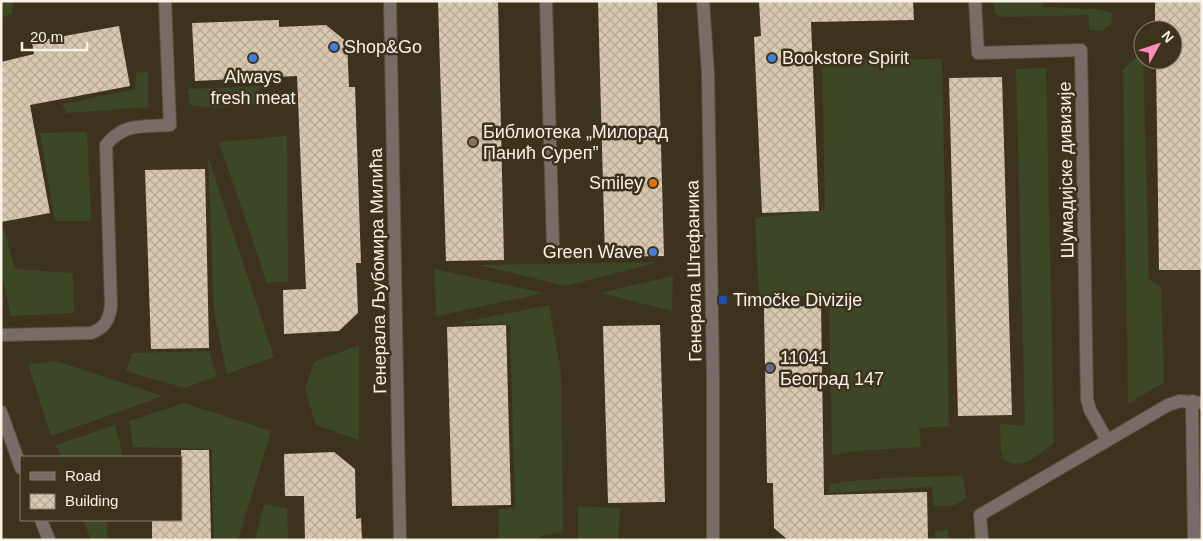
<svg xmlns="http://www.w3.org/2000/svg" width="1203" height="541" font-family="Arial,sans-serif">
<defs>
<pattern id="building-cross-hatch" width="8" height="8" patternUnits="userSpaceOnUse" patternTransform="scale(1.25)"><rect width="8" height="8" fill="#d9c8b0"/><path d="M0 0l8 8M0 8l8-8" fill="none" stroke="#b6a895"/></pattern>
</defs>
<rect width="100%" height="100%" fill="#3d321d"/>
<g fill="#3c4825">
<polygon points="1,1 13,1 12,14 1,18"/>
<polygon points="994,1 1042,1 1043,7 1096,9 1113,13 1111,24 1101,31 1090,30 1088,15 1003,17 994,13"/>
<polygon points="1143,51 1149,279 1161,287 1164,382 1128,404 1123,70"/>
<polygon points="942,59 949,426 919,428 921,447 855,451 832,455 829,296 759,298 755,218 825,210 822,60"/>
<path d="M1046 68 1054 443C1037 455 1025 471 1004 460L1001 451 1000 424 1025 426 1016 69Z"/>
<polygon points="148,71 148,107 67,113 62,104 135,89 136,73"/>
<polygon points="260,86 256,104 217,108 190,105 188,89"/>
<polygon points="87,132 91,221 55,221 40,133"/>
<polygon points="287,136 288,281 267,283 219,142"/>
<polygon points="208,156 274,357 227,374 214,312"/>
<polygon points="4,229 15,269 73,273 74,313 11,316 1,270 1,230"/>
<polygon points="659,262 566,286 479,265"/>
<polygon points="434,269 544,293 436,316"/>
<polygon points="673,276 672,311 600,293"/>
<polygon points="549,305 561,372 563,532 539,536 539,540 499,540 498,509 515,508 510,324 459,323"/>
<polygon points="359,345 359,440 316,425 305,390 314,362"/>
<polygon points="209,351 217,376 185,388 126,371 132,353"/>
<polygon points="56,361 163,396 51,436 28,364"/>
<polygon points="184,403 271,431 238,540 214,540 212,449 133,447 129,421"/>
<polygon points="115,425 123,456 61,456 56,445"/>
<path d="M963 476 966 498 955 505 934 506 932 487 828 493 830 484C874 477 918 477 963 476Z"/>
<polygon points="264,504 287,508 288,540 255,540"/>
<polygon points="578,506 620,508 618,540 578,540"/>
<polygon points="83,520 107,520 107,540 91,540"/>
<polygon points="948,529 948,540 935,540 935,531"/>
</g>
<g fill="url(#building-cross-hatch)">
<polygon points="438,1 498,1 504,260 446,261"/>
<polygon points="598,1 657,1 664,256 605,257"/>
<polygon points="759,1 913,1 914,20 811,22 819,211 762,213 754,37 761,36"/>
<polygon points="1155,1 1202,1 1202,270 1159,270 1156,60 1173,60 1173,30 1155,30"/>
<polygon points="279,20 279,27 326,25 347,42 349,87 355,87 361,263 356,263 358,313 339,331 284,334 283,290 306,289 297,76 195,81 192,23"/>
<polygon points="119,26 130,86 30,105 50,213 1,222 1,62 34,54 32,42"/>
<polygon points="1002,77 1012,415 958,416 949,78"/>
<polygon points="205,169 209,348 151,349 145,170"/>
<polygon points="821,306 824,495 927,492 928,540 788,540 774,528 773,483 767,483 764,307"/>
<polygon points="506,325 511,505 452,506 447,327"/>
<polygon points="660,325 665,502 608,503 603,326"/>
<polygon points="181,450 209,450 211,540 152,540 152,520 181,520"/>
<polygon points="334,452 355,469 356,519 361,518 362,540 305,540 304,496 285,496 284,454"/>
</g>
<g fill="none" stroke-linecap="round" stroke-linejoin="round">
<defs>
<g id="minor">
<polyline points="390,1 400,540"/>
<polyline points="546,1 553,246"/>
<polyline points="703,1 708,73 713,377 713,540"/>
<polyline points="975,1 978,53 1081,50 1087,399 1090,410 1107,440"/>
<path d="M1 335 91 333C105 328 109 320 111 306L106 145C125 122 143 127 170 125L165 1"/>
<polyline points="1192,401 1194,540"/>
<polyline points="1,412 21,468"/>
<polyline points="41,520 49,540"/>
<polyline points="982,540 980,515 1168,405 1180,401 1202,403"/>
</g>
</defs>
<use href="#minor" stroke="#5b513d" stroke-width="14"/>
<use href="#minor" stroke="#786c68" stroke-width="12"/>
</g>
<g fill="#3f7fe0" stroke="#3d321d" stroke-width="2">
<circle cx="334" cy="47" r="5"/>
<circle cx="253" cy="58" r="5"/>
<circle cx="772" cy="58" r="5"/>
<circle cx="653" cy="252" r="5"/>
</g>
<circle fill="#8d6e63" stroke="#3d321d" stroke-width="2" cx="473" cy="142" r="5"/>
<circle fill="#e8710a" stroke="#3d321d" stroke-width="2" cx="653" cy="183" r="5"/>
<rect fill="#1a4fb4" stroke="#3d321d" stroke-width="2" x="718" y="295" width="10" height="10" rx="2.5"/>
<circle fill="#5c6f8a" stroke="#3d321d" stroke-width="2" cx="770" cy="368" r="5"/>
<g text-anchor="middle" stroke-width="5" stroke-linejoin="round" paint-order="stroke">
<g font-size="18" fill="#f9f2e5" stroke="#3d321d" text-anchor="start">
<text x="344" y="53">Shop&amp;Go</text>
<text x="782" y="64">Bookstore Spirit</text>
<text x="253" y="83" text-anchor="middle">Always<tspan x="253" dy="21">fresh meat</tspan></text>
<text x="483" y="138">Библиотека „Милорад<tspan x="483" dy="21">Панић Суреп”</tspan></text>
<text x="643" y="189" text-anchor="end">Smiley</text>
<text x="643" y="258" text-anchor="end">Green Wave</text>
<text x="733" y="306">Timočke Divizije</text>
<text x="780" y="364">11041<tspan x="780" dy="21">Београд 147</tspan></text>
</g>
<g font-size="18" fill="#f9f2e5" stroke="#3d321d">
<text transform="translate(1066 170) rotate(-91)" y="6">Шумадијске дивизије</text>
<text transform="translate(378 271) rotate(-91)" y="6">Генерала Љубомира Милића</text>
<text transform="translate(694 271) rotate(-91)" y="6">Генерала Штефаника</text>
</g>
</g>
<rect width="1203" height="541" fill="none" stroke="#f9f2e5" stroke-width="5"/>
<rect x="20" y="456" width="162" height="65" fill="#3d321d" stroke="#887f6d"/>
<rect x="30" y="472" width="25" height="8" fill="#786c68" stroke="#887f6d"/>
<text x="65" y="481" font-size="15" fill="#f9f2e5">Road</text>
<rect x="30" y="494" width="25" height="15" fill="url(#building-cross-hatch)" stroke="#887f6d"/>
<text x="65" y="506" font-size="15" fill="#f9f2e5">Building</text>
<g transform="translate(1158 45) rotate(50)"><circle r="24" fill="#3d321d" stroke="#887f6d"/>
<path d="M0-4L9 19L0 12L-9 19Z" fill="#ff8ebb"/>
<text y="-8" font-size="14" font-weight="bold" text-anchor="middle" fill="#f9f2e5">N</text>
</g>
<path d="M22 42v8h65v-8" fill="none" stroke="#f9f2e5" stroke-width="2.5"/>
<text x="30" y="42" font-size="15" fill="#f9f2e5" stroke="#3d321d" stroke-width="4" paint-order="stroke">20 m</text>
</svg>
